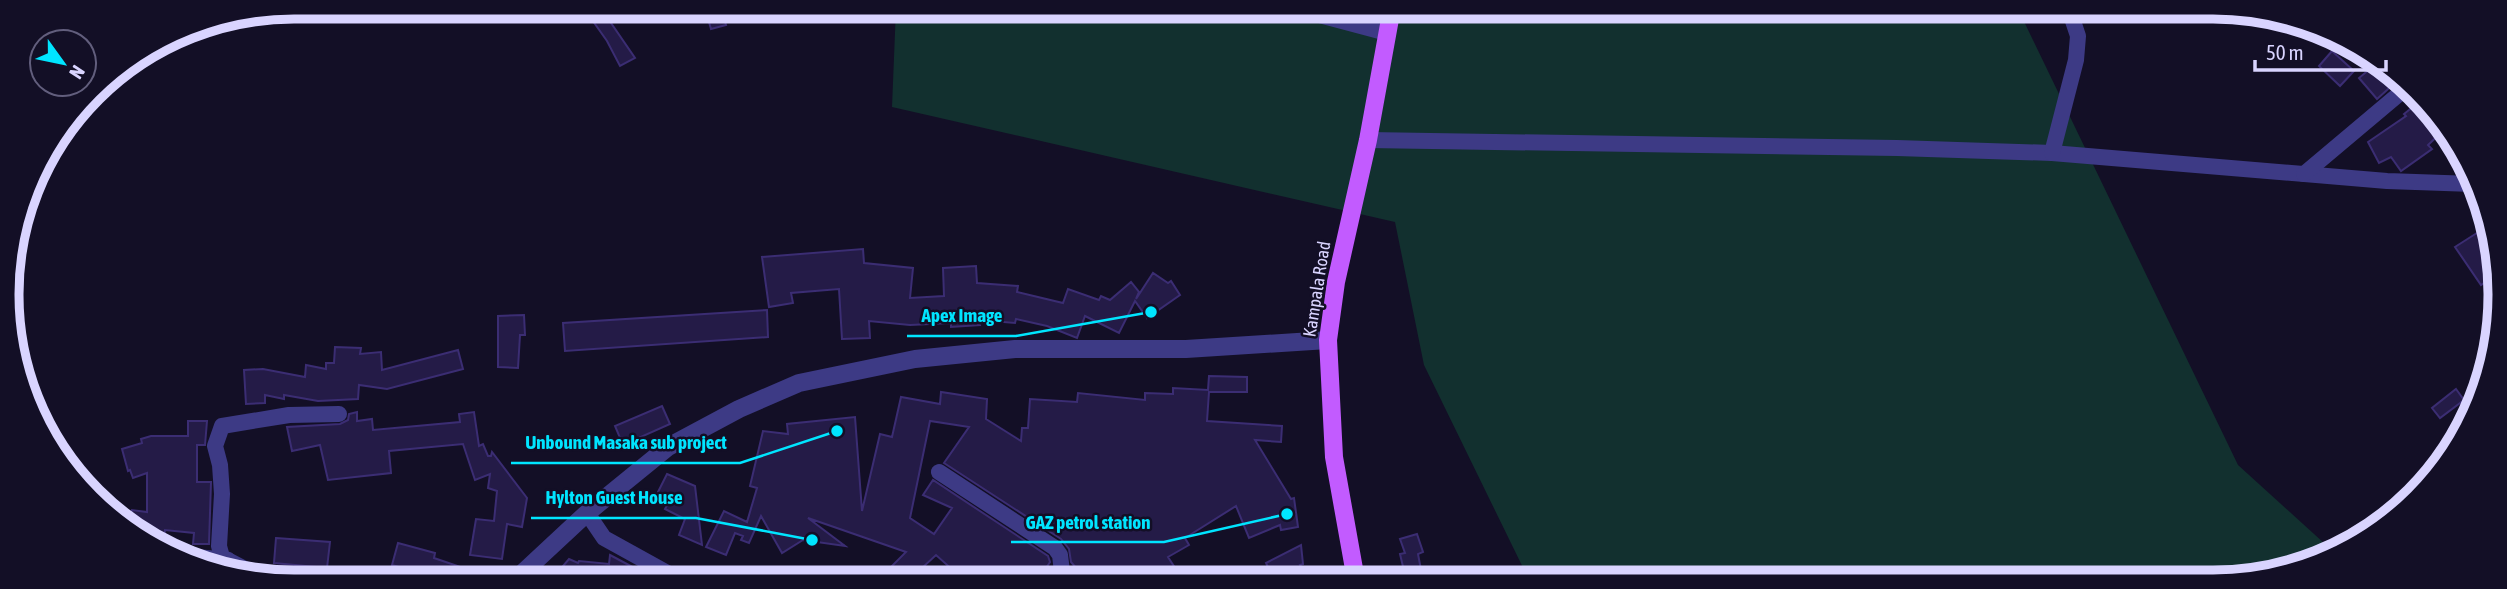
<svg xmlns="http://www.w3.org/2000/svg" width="2507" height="589" font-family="'Asap Condensed',sans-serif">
<rect width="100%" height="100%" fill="#130f26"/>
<polygon fill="#12302f" points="896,8 2018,9 2238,465 2336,554 2250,580 1529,580 1424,365 1395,222 892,107"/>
<g fill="#241b47" stroke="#3b2d73" stroke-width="2">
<polygon points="583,7 600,7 635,58 620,66 607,41"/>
<polygon points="705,8 721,8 726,25 711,29"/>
<polygon points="2332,51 2354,71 2340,86 2319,66"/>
<polygon points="2377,63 2397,81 2377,99 2359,78"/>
<polygon points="2420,101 2441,120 2445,129 2428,145 2432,149 2401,171 2391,157 2379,163 2368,142 2406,116 2404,114"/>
<polygon points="2480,231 2492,249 2484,254 2493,268 2494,276 2481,285 2455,247"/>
<polygon points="863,249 864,263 913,268 910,298 944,296 943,268 976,266 977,283 1018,286 1017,292 1063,303 1068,289 1099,300 1101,296 1110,300 1131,282 1139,292 1136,299 1153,273 1168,283 1171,281 1180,295 1147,318 1135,301 1119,333 1085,316 1077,338 1047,326 1016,319 1015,323 979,320 980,325 951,327 951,323 910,325 869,321 870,338 842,339 839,289 791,293 793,303 769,307 762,257"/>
<polygon points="767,310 768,337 565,351 563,323"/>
<polygon points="524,315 525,335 520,335 518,368 498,367 498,316"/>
<polygon points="335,347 361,348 360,354 381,352 382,370 458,350 463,369 387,389 359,385 358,399 318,401 284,395 284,399 265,395 265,403 246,404 244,370 263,369 305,377 306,365 326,369 326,363 334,363"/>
<polygon points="1209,376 1247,377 1247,392 1209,392 1207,421 1282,426 1281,442 1255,440 1291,499 1294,498 1298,527 1281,530 1280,525 1249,538 1236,506 1185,538 1189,545 1168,557 1179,574 1169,580 1098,580 1092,568 1083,576 1071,562 1069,549 1061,539 944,463 969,427 930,421 910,518 934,534 952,508 923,495 933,480 1048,556 1050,562 1038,580 964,580 936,555 909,580 878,580 906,552 808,518 845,546 803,540 782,553 761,516 749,543 741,540 743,536 735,533 726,555 706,547 724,511 747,522 757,488 750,486 763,431 788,434 787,424 855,417 862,511 880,434 892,437 901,397 940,404 941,392 987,399 986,419 1021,441 1022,428 1028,428 1030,399 1077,402 1078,393 1145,400 1145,393 1173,394 1173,388 1208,390"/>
<polygon points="2456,389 2464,400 2440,418 2432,408"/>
<polygon points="662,406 670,424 623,445 615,426"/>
<polygon points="357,412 357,421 372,419 373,430 460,422 459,414 474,412 479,446 483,444 488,456 491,456 492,452 527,498 522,527 507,524 502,559 470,555 476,519 494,521 497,491 488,488 490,474 475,480 463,444 389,451 391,473 328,480 320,445 292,451 287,427 340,424 348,420 349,414"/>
<polygon points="188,421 207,421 205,445 197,445 197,482 211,482 209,544 193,544 194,533 165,530 163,548 150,543 130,525 132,510 147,512 147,473 133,478 130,470 128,471 122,449 142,443 141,439 151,436 188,436"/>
<polygon points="667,474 695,486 702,545 679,535 685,519 665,509 671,497 658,492"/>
<polygon points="1417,534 1423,552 1418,554 1423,580 1413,580 1411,574 1405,575 1400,554 1405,553 1400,539"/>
<polygon points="276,538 330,542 327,568 274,563"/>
<polygon points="398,543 435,553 434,558 490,577 489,579 417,579 419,573 392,565"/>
<polygon points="1301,545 1303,564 1300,565 1308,580 1274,580 1266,563"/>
<polygon points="610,555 655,579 552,579 569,559 578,563 579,561 609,564"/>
</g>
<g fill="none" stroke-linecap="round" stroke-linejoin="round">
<g stroke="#3d3a85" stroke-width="16">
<polyline points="1293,8 1387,33"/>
<polyline points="1368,140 1897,148 2052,153 2387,181 2473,184"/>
<polyline points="2052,153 2076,60 2078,36 2069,9"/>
<polyline points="2304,174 2405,89"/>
<polyline points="939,472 1055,548 1060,555 1063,580"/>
<polyline points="587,513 604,538 680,580"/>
<polyline points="186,556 228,560"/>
<polyline points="264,579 222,557 219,546 222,494 220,465 215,446 222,426 289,415 339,414"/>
<polyline points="311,579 347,579"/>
</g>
<polyline stroke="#3d3a85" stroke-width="18" points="516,579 587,513 668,447 739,409 799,383 915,359 1015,349 1186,349 1328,340"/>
<polyline stroke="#c25bff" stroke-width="18" points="1356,580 1334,457 1328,340 1336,282 1368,140 1392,8"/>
</g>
<g text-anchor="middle" stroke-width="5" stroke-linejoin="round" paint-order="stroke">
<g font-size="18" fill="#d9d4ff" stroke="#130f26">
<text transform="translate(1317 289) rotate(-81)" y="6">Kampala Road</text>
</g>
</g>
<path d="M0 0H2507V589H0ZM294 19H2213A275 275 0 0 1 2488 294V295A275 275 0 0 1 2213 570H294A275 275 0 0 1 19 295V294A275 275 0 0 1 294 19Z" fill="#130f26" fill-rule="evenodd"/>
<path fill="none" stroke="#d9d4ff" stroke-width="9" d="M294 19H2213A275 275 0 0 1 2488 294V295A275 275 0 0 1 2213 570H294A275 275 0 0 1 19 295V294A275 275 0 0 1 294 19Z"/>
<path fill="none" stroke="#00e5ff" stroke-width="2.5" d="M1151 312L1016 336H907M837 431L740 463H511M812 540L696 518H531M1287 514L1164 542H1011"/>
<g fill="#00e5ff" stroke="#130f26" stroke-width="2.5">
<circle cx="1151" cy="312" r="7"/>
<circle cx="837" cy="431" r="7"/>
<circle cx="812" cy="540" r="7"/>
<circle cx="1287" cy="514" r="7"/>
</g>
<g font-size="19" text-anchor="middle" font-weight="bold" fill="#00e5ff" stroke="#130f26" stroke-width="5" stroke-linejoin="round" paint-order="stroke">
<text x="962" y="322">Apex Image</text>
<text x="626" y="449">Unbound Masaka sub project</text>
<text x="614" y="504">Hylton Guest House</text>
<text x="1088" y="529">GAZ petrol station</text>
</g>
<g transform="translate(63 63) rotate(123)"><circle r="33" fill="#130f26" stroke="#625e7d" stroke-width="2"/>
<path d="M0-5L12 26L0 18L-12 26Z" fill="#00e5ff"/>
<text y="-10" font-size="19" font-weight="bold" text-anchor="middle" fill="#d9d4ff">N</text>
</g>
<path d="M2255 60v10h131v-10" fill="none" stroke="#d9d4ff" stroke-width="3.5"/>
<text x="2266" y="60" font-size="21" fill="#d9d4ff" stroke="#130f26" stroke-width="5" paint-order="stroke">50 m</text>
</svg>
